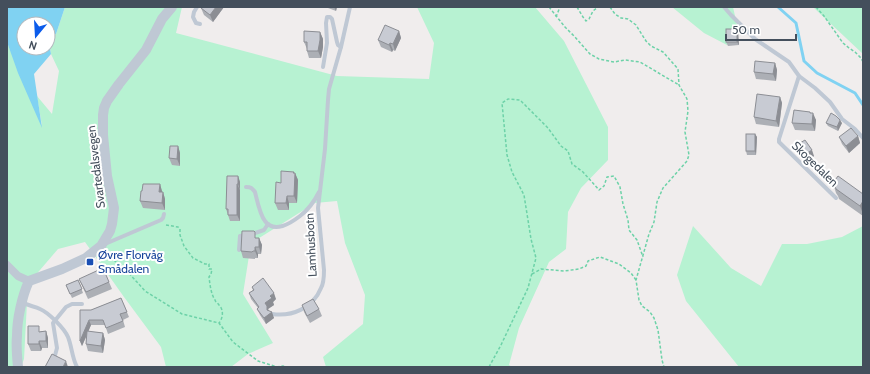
<svg xmlns="http://www.w3.org/2000/svg" width="870" height="374" font-family="Cabin,sans-serif">
<rect width="100%" height="100%" fill="#f0eded"/>
<g fill="#b7f2d2">
<polygon points="65,7 182,7 176,33 337,76 429,79 434,43 417,7 535,7 564,41 608,127 608,160 581,188 568,212 566,249 549,262 519,328 509,365 512,367 326,367 323,357 363,324 365,295 345,243 337,201 315,203 251,243 243,294 273,343 248,354 231,367 166,367 161,347 124,297 85,242 58,249 28,284 24,359 21,367 7,367 7,42 42,126 37,96 52,114 59,71 51,54 48,37 56,34"/>
<polygon points="672,7 733,7 739,34 733,30 727,45 704,33"/>
<polygon points="813,7 863,7 863,54"/>
<polygon points="693,226 731,268 761,286 782,244 807,244 842,237 863,226 863,367 739,367 686,301 677,275"/>
</g>
<polygon fill="#80d2f2" points="7,7 65,7 56,34 48,37 48,24 24,24 24,48 48,48 48,38 51,54 34,74 42,128 18,73 7,42"/>
<g fill="none" stroke-linecap="round" stroke-linejoin="round">
<polyline stroke="#80d2f2" stroke-width="3" points="778,7 796,23 804,61 817,73 855,93 863,105"/>
<g stroke="#6dd2a8" stroke-width="1.5" stroke-dasharray="3 2" stroke-linecap="butt">
<polyline points="549,7 565,27 575,37 590,54 599,59 614,62 625,60 640,62 679,85"/>
<polyline points="577,7 583,17 586,21 589,19 593,11 598,7"/>
<polyline points="610,7 615,14 621,18 628,19 636,25 646,41 651,46 663,52 678,69 679,85 687,99 688,111 685,132 689,155 687,161 663,188 657,202 654,222 649,234 636,280 639,300 642,306 650,312 654,318 658,330 662,360 664,367"/>
<polyline points="816,7 824,16 843,43 849,48 855,52 861,58 863,62"/>
<polyline points="556,17 560,7"/>
<path d="M166 225 178 227 180 229V235L184 246 193 258 205 264H209V269H212L211 274 209 277C210 285 211 294 215 300 216 303 217 302 219 305 224 310 223 318 219 323"/>
<polyline points="106,254 109,256 127,271 145,291 182,314 219,323 233,342 258,361 277,367 283,366 285,367"/>
<polyline points="532,274 541,269 564,271 579,269 586,266 588,261 600,257 619,264 631,273 636,280"/>
<polyline points="489,367 501,345 528,288 536,258 531,239 524,195 512,172 507,155 502,103 508,99 520,100 548,128 561,146 568,151 572,164 583,172 599,190 604,186 607,177 614,176 620,187 623,204 628,220 629,230 637,240 643,257"/>
</g>
<g stroke="#bfc8d4" stroke-width="4">
<polyline points="197,7 194,12 193,17 196,23 200,24"/>
<polyline points="724,7 731,15 755,39 789,62 799,76 815,88 830,102 842,119 855,129 863,138"/>
<polyline points="323,67 327,43 326,23 327,17 330,17 332,19 337,42 338,45 341,47"/>
<polyline points="799,76 779,139 779,142 836,198"/>
<path d="M246 187C251 187 252 188 255 192 257 200 260 215 265 221 274 234 291 223 300 216 308 210 315 200 319 192"/>
<polyline points="252,234 264,230 268,224"/>
<polyline points="105,244 161,220 163,218 164,214"/>
<polyline points="239,250 240,236 245,235"/>
<path d="M22 302C28 306 34 306 40 309 49 313 64 328 68 337 72 347 72 358 77 367"/>
<path d="M272 314C292 317 313 308 321 288 324 283 324 276 324 270L318 208 325 149 328 100 329 89 341 47 350 7"/>
<polyline points="54,359 57,348 53,323 66,307 72,304 82,304"/>
</g>
<polyline stroke="#bfc8d4" stroke-width="8" points="7,265 18,276 29,281"/>
<path stroke="#bfc8d4" stroke-width="10" d="M18 367C17 357 16 346 17 336 17 319 22 296 29 281L62 269 86 258 101 246 110 231 112 224 114 208 107 176 103 135V115L104 108 107 101 119 84 146 50 162 19 172 7"/>
</g>
<g fill="#acafb5">
<polygon points="224,7 213,22 204,15 201,8"/>
<polygon points="327,7 337,7 336,11 328,8"/>
<polygon points="737,29 738,32 739,45 728,46 726,42"/>
<polygon points="399,31 401,38 395,51 393,50 392,52 381,47 378,40"/>
<polygon points="320,32 323,39 323,47 321,58 309,58 307,51 307,49 304,42"/>
<polygon points="775,63 777,70 776,81 756,79 754,72"/>
<polygon points="780,97 782,103 779,127 756,124 754,117"/>
<polygon points="811,113 816,120 815,131 795,130 792,123"/>
<polygon points="826,123 842,123 838,131 828,126"/>
<polygon points="755,134 757,137 756,155 747,155 746,151"/>
<polygon points="858,136 860,143 849,153 842,144 839,137"/>
<polygon points="178,146 180,153 180,166 172,165 169,158"/>
<polygon points="795,146 814,156 806,162 806,161 804,162 798,153"/>
<polygon points="294,172 294,173 295,173 298,180 297,203 289,203 289,210 278,210 275,203 281,183"/>
<polygon points="238,176 240,182 240,221 230,221 226,209"/>
<polygon points="833,183 863,194 863,216 839,199 838,196 836,193"/>
<polygon points="160,184 162,192 163,192 165,199 165,210 143,208 140,201 142,191"/>
<polygon points="257,238 259,238 262,245 261,254 258,254 258,258 255,258 255,259 243,258 241,251"/>
<polygon points="79,279 109,282 112,289 88,299"/>
<polygon points="78,280 83,293 72,298 66,285"/>
<polygon points="252,287 276,299 273,302 274,305 268,309 274,318 266,324 260,315 257,309 258,308 251,299 249,293 253,290"/>
<polygon points="121,298 129,317 123,320 125,327 108,334 105,325 91,325 88,332 103,333 105,340 103,353 88,351 86,344 87,335 82,346 80,341 91,310"/>
<polygon points="302,305 319,309 322,316 310,323 304,312"/>
<polygon points="41,331 46,331 48,338 48,348 42,348 41,351 31,351 28,344"/>
</g>
<g fill="#8c8e94">
<polygon points="216,7 224,7 213,22 210,15"/>
<polygon points="334,7 337,7 336,11"/>
<polygon points="737,29 738,32 739,45 737,42"/>
<polygon points="399,31 401,38 395,51 393,44"/>
<polygon points="320,32 323,39 323,47 321,58 318,51"/>
<polygon points="390,43 393,50 392,52 389,45"/>
<polygon points="775,63 777,70 776,81 773,74"/>
<polygon points="780,97 782,103 779,127 776,121"/>
<polygon points="810,112 813,118 813,113 816,120 815,131 812,124"/>
<polygon points="840,120 842,123 838,131 837,127"/>
<polygon points="755,134 757,137 756,155 755,151"/>
<polygon points="858,136 860,143 849,153 846,146"/>
<polygon points="178,146 180,153 180,166 177,159"/>
<polygon points="812,150 814,156 806,162 804,155"/>
<polygon points="803,154 806,161 804,162 802,155"/>
<polygon points="294,172 295,177 295,173 298,180 297,203 294,196"/>
<polygon points="238,176 240,182 240,190 238,184"/>
<polygon points="160,184 162,191 162,199 159,192"/>
<polygon points="237,184 240,190 240,221 237,215"/>
<polygon points="163,192 165,199 165,210 162,203"/>
<polygon points="287,196 289,203 289,210 286,203"/>
<polygon points="863,201 863,214 860,206"/>
<polygon points="259,238 262,245 261,254 259,247"/>
<polygon points="255,247 258,254 258,258 255,251"/>
<polygon points="274,293 276,299 273,302 274,305 268,309 269,312 272,312 274,318 266,324 264,318 265,303 270,296"/>
<polygon points="89,320 91,325 82,346 80,341"/>
<polygon points="46,331 48,338 48,348 46,341"/>
<polygon points="103,333 105,340 103,353 101,346"/>
<polygon points="39,341 42,348 41,351 39,344"/>
<polygon points="66,361 68,367 63,367"/>
</g>
<g fill="#c8cbd3" stroke="#8c8e94">
<polygon points="203,7 216,7 210,15 201,8"/>
<polygon points="385,25 399,31 393,44 390,43 389,45 378,40"/>
<rect x="726" y="29" width="11" height="13"/>
<polygon points="304,31 320,32 320,40 318,51 307,51 307,42 304,42"/>
<polygon points="755,61 775,63 773,74 754,72"/>
<polygon points="757,94 780,97 776,121 754,117"/>
<polygon points="794,110 810,112 810,113 813,113 812,124 792,123"/>
<polygon points="831,113 836,116 840,120 837,127 826,123"/>
<polygon points="851,128 858,136 846,146 839,137"/>
<rect x="746" y="134" width="9" height="17"/>
<polygon points="805,140 812,150 804,155 803,154 802,155 795,146"/>
<polygon points="170,146 178,146 177,159 169,158"/>
<polygon points="281,171 294,172 293,173 295,173 294,196 287,196 286,203 275,203 276,182 281,183"/>
<polygon points="227,176 238,176 238,184 237,184 237,215 228,215 228,209 226,209"/>
<polygon points="838,176 863,194 863,201 860,206 836,189 835,186 833,183"/>
<polygon points="143,184 160,184 159,192 163,192 162,203 140,201 141,191 142,191"/>
<polygon points="242,231 254,231 255,232 255,238 259,238 259,247 255,247 255,251 253,251 252,252 241,251"/>
<polygon points="103,268 109,282 86,292 79,279"/>
<polygon points="263,278 274,293 270,296 272,298 265,303 267,306 267,310 272,312 264,318 257,309 259,307 249,293 254,290 252,287"/>
<polygon points="78,280 82,289 70,294 66,285"/>
<polygon points="121,298 127,312 120,314 123,321 106,328 103,320 89,320 80,341 80,310 91,310"/>
<polygon points="313,299 319,309 307,316 302,305"/>
<polygon points="28,326 39,326 39,332 46,331 46,341 39,341 39,344 28,344"/>
<polygon points="87,331 103,333 101,346 86,344"/>
<polygon points="52,354 66,361 63,367 45,367"/>
</g>
<rect fill="#1a4fb4" stroke="#fff" stroke-width="1.5" x="86" y="258" width="8" height="8" rx="2"/>
<g text-anchor="middle" stroke-width="4" stroke-linejoin="round" paint-order="stroke">
<g font-size="12" fill="#444f5c" stroke="#fff">
<text transform="translate(815 164) rotate(44)" y="4">Skogedalen</text>
<text transform="translate(96 167) rotate(-97)" y="4">Svartedalsvegen</text>
<text transform="translate(311 245) rotate(-93)" y="4">Lamhusbotn</text>
</g>
<g font-size="12" fill="#164399" stroke="#fff" text-anchor="start">
<text x="98" y="259">Øvre Florvåg<tspan x="98" dy="14">Smådalen</tspan></text>
</g>
</g>
<rect width="870" height="374" fill="none" stroke="#444f5c" stroke-width="16"/>
<g transform="translate(36 36) rotate(198)"><circle r="19" fill="#ffffff" stroke="#b4b9be"/>
<path d="M0-3L7 15L0 10L-7 15Z" fill="#0b5ceb"/>
<text y="-6" font-size="11" font-weight="bold" text-anchor="middle" fill="#444f5c">N</text>
</g>
<path d="M726 34v6h70v-6" fill="none" stroke="#444f5c" stroke-width="2"/>
<text x="732" y="34" font-size="12" fill="#444f5c" stroke="#ffffff" stroke-width="3" paint-order="stroke">50 m</text>
</svg>
